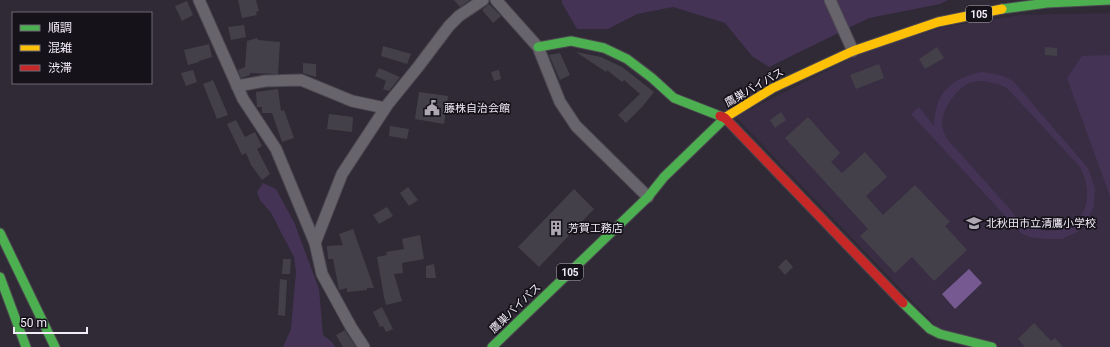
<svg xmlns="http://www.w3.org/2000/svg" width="1110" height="347" font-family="Roboto,'Noto Sans JP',sans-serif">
<rect width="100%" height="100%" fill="#2f2a35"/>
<polygon fill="#382d43" points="1110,13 1110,347 980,347 938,328 736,117 865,51 944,27 1019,15"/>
<g fill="#453356" fill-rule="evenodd">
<polygon points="562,0 948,0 940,4 869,18 769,67 752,56 725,23 673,7 637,14 608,29 577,29 562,3"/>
<polygon points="1110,55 1110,196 1067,78 1082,56"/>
<path d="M981 72C993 73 1003 75 1013 81L1088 168 1095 188 1094 206 1087 221 1077 232 1062 239H1045L1029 237 1021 233 911 114 919 107 934 126C935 121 934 115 936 110 941 86 959 77 981 72ZM985 81 998 84 1007 88 1080 167C1087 181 1091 199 1082 214 1070 231 1052 234 1033 228 1031 227 1027 227 1025 226 1019 222 1011 210 1006 205 987 183 967 161 947 139 946 136 944 133 943 130 938 114 956 87 972 82 976 81 981 81 985 81Z"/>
<polygon points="263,183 276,189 294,222 319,289 323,335 332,342 335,347 283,347 291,329 296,272 294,257 271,213 260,200 257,192"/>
</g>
<polygon fill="#765991" points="969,269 982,283 955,309 942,294"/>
<g fill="#444049">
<polygon points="238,0 256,0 259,11 256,12 257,15 242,18"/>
<polygon points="454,0 470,0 460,7"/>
<polygon points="187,1 193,15 182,21 175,6"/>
<polygon points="489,4 501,16 493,23 482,10"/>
<polygon points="244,25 246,37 231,40 228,27"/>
<polygon points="257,38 258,40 280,42 278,74 250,73 250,75 241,78 238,70 245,67 247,41"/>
<polygon points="209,44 212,57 199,61 199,62 188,65 184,50"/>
<polygon points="383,46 411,54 407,64 381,56"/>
<polygon points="937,47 944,58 925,69 919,59"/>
<polygon points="1045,47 1057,48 1057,56 1045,55"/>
<polygon points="576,52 601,57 622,67 654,92 642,107 626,123 618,115 640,94 624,80 622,82 607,70 606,72"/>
<polygon points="560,53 570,75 560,80 549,55"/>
<polygon points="303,63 316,64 316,77 303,73"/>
<polygon points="879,64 884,78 856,89 850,75"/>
<polygon points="379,68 400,77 389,91 383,89 386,81 375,76"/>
<polygon points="193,70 197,82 186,86 181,73"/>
<polygon points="499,70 501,79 494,81 491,72"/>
<polygon points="213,80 228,115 217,119 203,84"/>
<polygon points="278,89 281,111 284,110 294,138 282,142 272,113 262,113 262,107 257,107 256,92"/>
<polygon points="419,92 448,96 444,124 415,119"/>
<polygon points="781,112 786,120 775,128 770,120"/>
<polygon points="329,114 353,117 352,132 327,129"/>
<polygon points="808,117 840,153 831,162 842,173 865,152 887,177 866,196 883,215 915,185 950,222 945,226 967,250 934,281 912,257 895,273 860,236 868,229 785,138"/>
<polygon points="236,120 245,137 255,132 262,146 257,149 270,174 262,180 251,165 246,153 242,155 227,124"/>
<polygon points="390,126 409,129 407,139 389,136"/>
<polygon points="408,187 418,200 409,206 400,193"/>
<polygon points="574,189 594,209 539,267 518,247"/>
<polygon points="387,207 393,216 379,224 373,215"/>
<polygon points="353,229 374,288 367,288 367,290 347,292 347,288 339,290 333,259 328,259 327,246 343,245 339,234"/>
<polygon points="420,235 424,259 402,263 403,273 394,274 402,301 386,305 384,297 377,257 387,255 386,252 404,249 402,239"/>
<polygon points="283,259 291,259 290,274 282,274"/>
<polygon points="786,259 793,267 785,275 778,267"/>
<polygon points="434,264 436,278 426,278 426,266"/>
<polygon points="280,279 287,280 285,316 278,315"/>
<polygon points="382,307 393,329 386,332 383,326 380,327 373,312"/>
<polygon points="1034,323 1051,341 1055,338 1063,347 1025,347 1018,339"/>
<polygon points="345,330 345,331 356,347 343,347 336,335"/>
</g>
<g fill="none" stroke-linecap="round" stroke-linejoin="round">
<defs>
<g id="street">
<polyline points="199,0 243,99 276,149 315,243 322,274 351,327 364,347"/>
<polyline points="496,0 538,47 560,102 576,126 648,197"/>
<polyline points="830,0 853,51"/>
<polyline points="237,86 265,81 301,80 352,101 385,108"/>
<polyline points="315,243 342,174 388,104 418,67 449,26 459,16 483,0"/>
</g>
<g id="fast">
<polyline points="1002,9 1047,3 1110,0"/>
<polyline points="538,47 571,41 604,48 627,59 652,78 674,98 720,116"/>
<polyline points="0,233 55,347"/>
<polyline points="0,277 26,347"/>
<polyline points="903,303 930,329 940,334 992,347"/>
<polyline points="492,347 648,197 664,177 726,117"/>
</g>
<polyline id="slow" points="726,117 773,88 853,51 938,22 1002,9"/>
<polyline id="jam" points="720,116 725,118 903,303"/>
</defs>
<use href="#street" stroke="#4c4750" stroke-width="13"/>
<use href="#fast" stroke="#4c4750" stroke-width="11"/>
<use href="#slow" stroke="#4c4750" stroke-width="11"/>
<use href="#jam" stroke="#4c4750" stroke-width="11"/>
<use href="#street" stroke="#68646c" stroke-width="11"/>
<use href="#fast" stroke="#4caf50" stroke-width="9"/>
<use href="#slow" stroke="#ffc107" stroke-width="9"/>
<use href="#jam" stroke="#c62828" stroke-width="9"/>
</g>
<defs>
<symbol id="civic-bare" viewBox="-9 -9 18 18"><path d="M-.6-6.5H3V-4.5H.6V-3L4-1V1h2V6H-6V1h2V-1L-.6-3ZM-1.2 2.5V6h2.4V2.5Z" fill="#aea8b4" stroke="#15121a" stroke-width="2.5" paint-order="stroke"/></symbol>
<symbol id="school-bare" viewBox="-9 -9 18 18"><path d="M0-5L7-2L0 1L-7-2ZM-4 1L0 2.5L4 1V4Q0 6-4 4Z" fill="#aea8b4" stroke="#15121a" stroke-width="2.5" paint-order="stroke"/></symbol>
<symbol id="building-bare" viewBox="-9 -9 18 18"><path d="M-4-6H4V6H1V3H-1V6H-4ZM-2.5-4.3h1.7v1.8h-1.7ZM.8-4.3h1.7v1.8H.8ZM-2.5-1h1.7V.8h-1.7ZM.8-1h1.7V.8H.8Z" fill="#aea8b4" stroke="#15121a" stroke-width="2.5" paint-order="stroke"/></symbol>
</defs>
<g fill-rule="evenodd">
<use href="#civic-bare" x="421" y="97" width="22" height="22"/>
<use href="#school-bare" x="963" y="212" width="22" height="22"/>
<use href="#building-bare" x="545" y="217" width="22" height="22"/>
</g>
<g text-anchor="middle" stroke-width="3.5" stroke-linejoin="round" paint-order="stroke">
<g fill="#15121a" stroke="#b0abb6" stroke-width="1">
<rect x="966" y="6" width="26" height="16" rx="3"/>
<rect x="557" y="264" width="26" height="16" rx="3"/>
</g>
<g font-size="10" font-weight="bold" fill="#f2ecf9">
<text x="979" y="18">105</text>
<text x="570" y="276">105</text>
</g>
<g font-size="11" fill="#f2ecf9" stroke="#15121a">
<text transform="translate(754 87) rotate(-30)" y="4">鷹巣バイパス</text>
<text transform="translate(515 308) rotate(-44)" y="4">鷹巣バイパス</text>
</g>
<g font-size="11" fill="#f2ecf9" stroke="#15121a" text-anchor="start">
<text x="444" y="112">藤株自治会館</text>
<text x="986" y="227">北秋田市立清鷹小学校</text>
<text x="568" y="232">芳賀工務店</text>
</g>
</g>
<rect x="12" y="12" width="140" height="72" fill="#15121a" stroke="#6d6973"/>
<rect x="20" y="25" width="20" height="6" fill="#4caf50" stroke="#6d6973"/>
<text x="48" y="32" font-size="12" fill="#f2ecf9">順調</text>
<rect x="20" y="45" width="20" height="6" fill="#ffc107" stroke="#6d6973"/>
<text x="48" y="52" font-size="12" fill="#f2ecf9">混雑</text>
<rect x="20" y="65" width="20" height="6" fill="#c62828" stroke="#6d6973"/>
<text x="48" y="72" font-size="12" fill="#f2ecf9">渋滞</text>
<path d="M14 327v6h73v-6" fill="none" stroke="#f2ecf9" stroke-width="2"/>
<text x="20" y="327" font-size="12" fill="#f2ecf9" stroke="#15121a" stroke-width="3" paint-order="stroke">50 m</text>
</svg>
